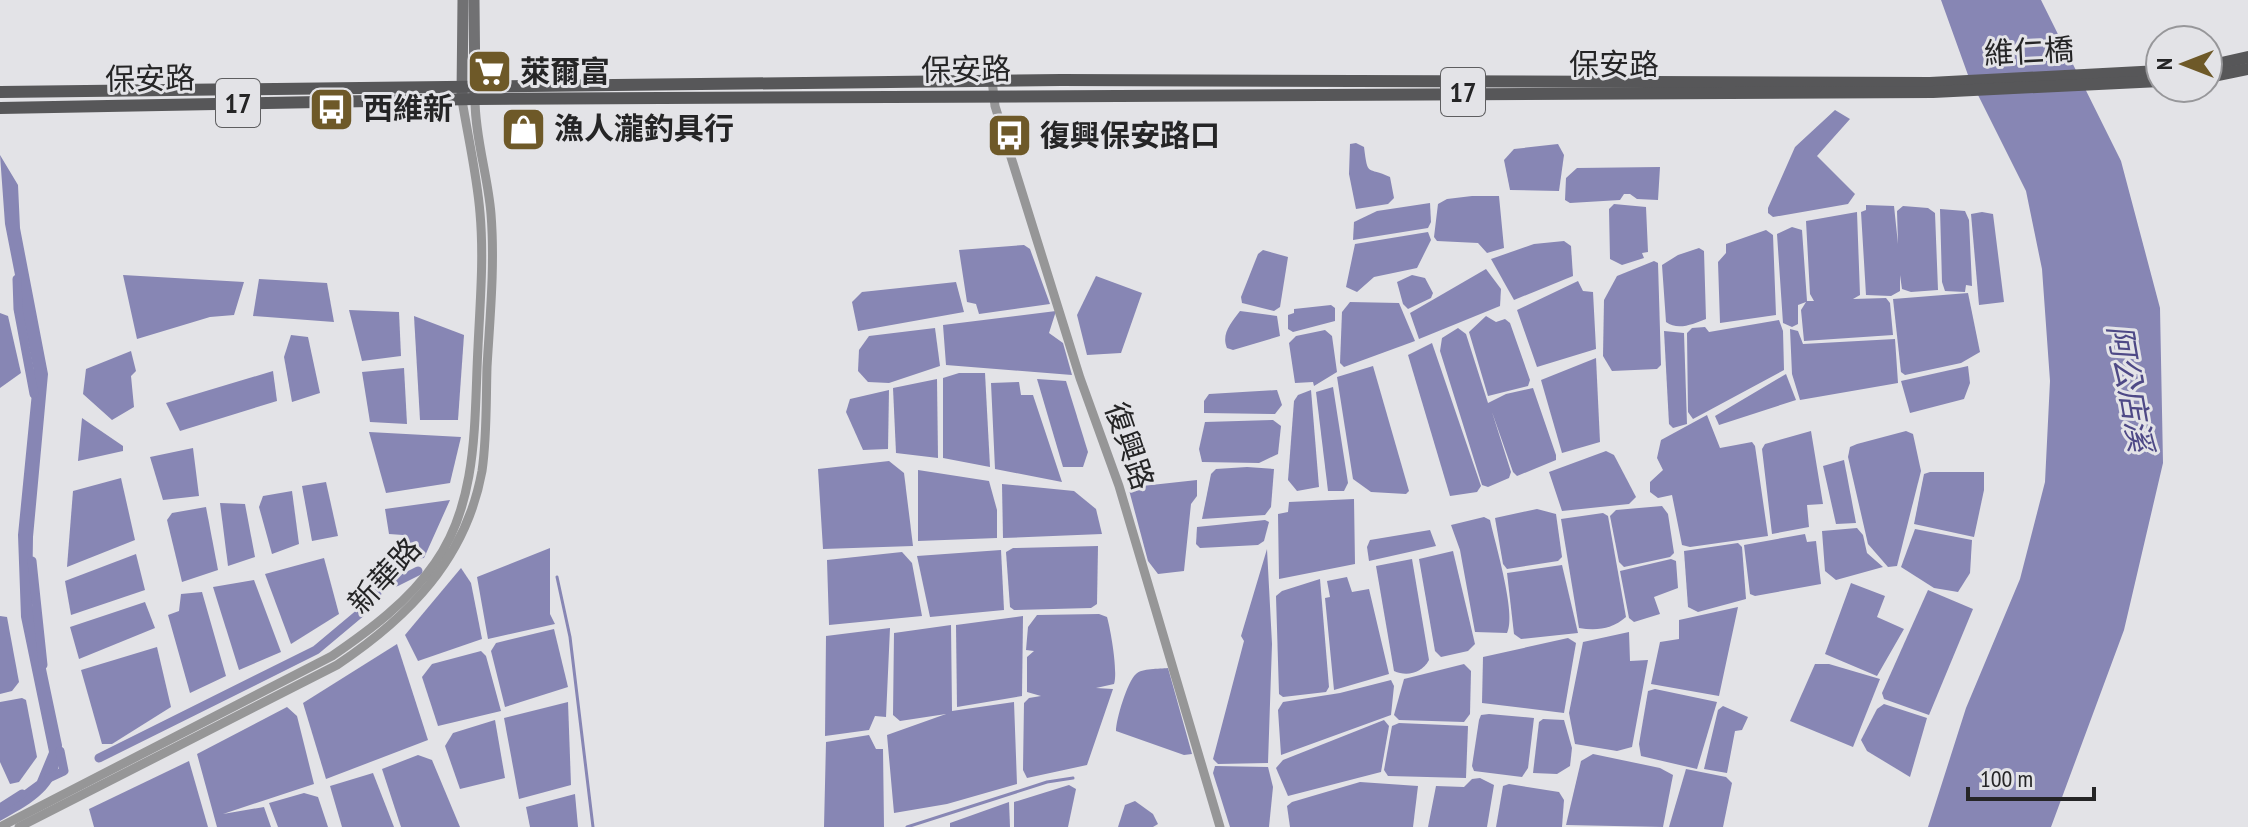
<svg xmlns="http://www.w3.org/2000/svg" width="2248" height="827" font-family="'PT Sans Narrow','Noto Sans TC',sans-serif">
<rect width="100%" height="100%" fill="#e3e3e7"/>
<g fill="#8786b4">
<polygon points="1941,0 2041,0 2121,161 2160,308 2163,463 2124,630 2051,827 1928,827 1966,708 2020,579 2045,482 2050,381 2042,269 2026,191 1968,75"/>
<polygon points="1835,110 1850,119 1817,156 1855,194 1848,204 1773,217 1768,213 1768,208 1795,147"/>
<path d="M1356 143 1364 147C1368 178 1367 166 1390 177L1394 198 1388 204 1356 209 1349 174 1350 144Z"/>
<polygon points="1558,144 1564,155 1559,191 1510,190 1504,160 1514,149"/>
<path d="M0 155 18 185 20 228 48 374 33 537 32 602 62 745C61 788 34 802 0 821V808L37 781 49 752 21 617 18 535 34 372 5 224Z"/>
<polygon points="1660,167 1658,200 1637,199 1630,194 1624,194 1620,200 1570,203 1565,200 1566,178 1577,168"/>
<polygon points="1472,196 1499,196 1504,248 1487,253 1478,243 1437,241 1434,237 1438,204 1447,199"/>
<polygon points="1430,203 1431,222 1428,228 1353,240 1354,222 1377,211"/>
<polygon points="1614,204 1646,207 1648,252 1642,253 1644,258 1622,265 1610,259 1609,209"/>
<polygon points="1866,205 1894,206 1898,244 1897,211 1903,206 1928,208 1935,213 1938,290 1911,292 1902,289 1900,275 1900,291 1891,296 1866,295 1861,212 1866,210"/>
<polygon points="1940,209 1965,211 1969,220 1972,286 1966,285 1965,292 1945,291 1942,282"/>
<polygon points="1857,212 1860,295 1853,299 1886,298 1890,303 1893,335 1804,341 1801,310 1806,302 1798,305 1798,324 1792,327 1783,323 1777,234 1792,227 1802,230 1807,301 1814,301 1810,294 1806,221"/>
<polygon points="1982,212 1993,214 2004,302 1979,305 1971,214"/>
<polygon points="1766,230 1773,235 1776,315 1720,323 1718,262 1726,253 1726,244"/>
<polygon points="1428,232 1431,240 1417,268 1374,277 1357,292 1346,287 1355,244"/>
<polygon points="1564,241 1571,246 1573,276 1514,300 1491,259 1534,244"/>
<polygon points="1024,245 1030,249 1050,304 979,314 976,304 967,302 959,250"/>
<path d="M1699 248 1704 251 1706 319C1693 324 1678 331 1666 322L1662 265 1678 255Z"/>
<polygon points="1263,250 1288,257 1280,307 1274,311 1242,303 1241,297 1258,254"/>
<polygon points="1654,261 1658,263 1661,365 1657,369 1612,371 1603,356 1604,300 1617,276"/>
<polygon points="1486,269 1501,289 1500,306 1419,339 1410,313"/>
<polygon points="123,275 244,282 234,315 210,317 137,339"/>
<polygon points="1412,275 1425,278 1433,293 1431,298 1408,309 1403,304 1397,282"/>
<polygon points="1096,276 1142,293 1121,353 1087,355 1077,315"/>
<polygon points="259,279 327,283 334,322 253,316"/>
<polygon points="1578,281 1583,291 1593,292 1596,349 1537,367 1517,310"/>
<polygon points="956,282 964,312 858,331 852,302 862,292"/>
<polygon points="1968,293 1980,352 1961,363 1905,375 1901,372 1893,299"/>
<polygon points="1350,302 1399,303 1415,341 1344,367 1340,363 1342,312"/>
<polygon points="1331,305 1335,308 1335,321 1293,332 1288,329 1288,315 1294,313 1294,309"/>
<polygon points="349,310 399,312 401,356 362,361"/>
<polygon points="1056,311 1049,333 1063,343 1072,375 946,365 943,325"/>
<path d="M1240 311 1277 316 1280 336 1233 350 1227 348C1221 334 1231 323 1240 311Z"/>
<polygon points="0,313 8,316 21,373 0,388"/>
<polygon points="414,316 464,335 458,420 420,420"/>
<polygon points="1486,316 1496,322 1505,319 1510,323 1530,380 1528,386 1488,396 1469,332"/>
<polygon points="1779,320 1783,331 1784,370 1693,419 1688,412 1687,333 1692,328 1705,327 1709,332"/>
<polygon points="935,328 940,366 889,383 868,382 858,371 859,350 869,336"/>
<polygon points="1458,328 1466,334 1488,403 1506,394 1533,388 1556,455 1556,460 1517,476 1513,472 1492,412 1511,472 1509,478 1488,487 1482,485 1440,351 1442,338"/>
<polygon points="1790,329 1798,331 1803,344 1895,339 1898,383 1800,400 1792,374"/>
<polygon points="1325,330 1332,336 1337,372 1314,386 1313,382 1295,383 1289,343 1296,336"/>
<polygon points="1664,331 1684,333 1687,424 1673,428 1669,424"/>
<polygon points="291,335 308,337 320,393 292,402 284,357"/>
<polygon points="1432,343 1481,486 1477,492 1450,496 1408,355"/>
<polygon points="131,351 136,371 131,376 134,407 112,420 83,394 86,369"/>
<polygon points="1596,358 1600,442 1562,453 1541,380"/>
<polygon points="1373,366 1409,491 1406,494 1371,492 1353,479 1337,377"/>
<polygon points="1968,366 1970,383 1964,399 1910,413 1901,381"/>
<polygon points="404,368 407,424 370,422 362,372"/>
<polygon points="273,371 277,401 180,431 166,403"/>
<polygon points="959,373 985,373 990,467 943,458 943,378"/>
<polygon points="1786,374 1796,400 1719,425 1715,416"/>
<polygon points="937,379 938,458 896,453 893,388"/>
<polygon points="1037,379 1066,381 1088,452 1083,467 1063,467"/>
<polygon points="1019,382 1021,395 1033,395 1062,482 995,469 991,383"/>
<polygon points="1333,387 1348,483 1344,491 1328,491 1316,392"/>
<polygon points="889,390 888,449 863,450 846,412 850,399"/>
<polygon points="1277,390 1282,405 1275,414 1204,413 1204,401 1209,394"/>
<polygon points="1311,390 1319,487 1297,491 1288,480 1294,401 1298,395"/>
<polygon points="1707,415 1720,448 1752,442 1755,446 1768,536 1690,547 1682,545 1672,495 1658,498 1650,492 1650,482 1663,470 1657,458 1661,440"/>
<polygon points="82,418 123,446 123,451 78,461"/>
<polygon points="1273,420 1281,426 1278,454 1259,463 1202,462 1199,449 1205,422"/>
<polygon points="1811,431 1823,504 1807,505 1809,527 1772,534 1762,449 1765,444"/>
<polygon points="1906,431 1913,434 1921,471 1897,566 1888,567 1868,544 1848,457 1850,447 1857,444"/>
<polygon points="369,432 461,437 450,483 386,493"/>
<polygon points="193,448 199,496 163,500 150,457"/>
<polygon points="1606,451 1614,455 1636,497 1629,504 1562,511 1549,472"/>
<polygon points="1844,460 1856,523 1836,524 1823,466"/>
<polygon points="889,461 904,473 913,546 823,549 818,469"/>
<polygon points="1247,467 1274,469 1271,507 1265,515 1202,519 1211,474 1216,469"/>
<polygon points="918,470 989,481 997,510 997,538 918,541"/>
<polygon points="1930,472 1984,472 1984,490 1974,537 1914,524 1924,474"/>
<polygon points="121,478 135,540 67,567 73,491"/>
<polygon points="1197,480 1197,496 1191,504 1184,571 1158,574 1148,561 1129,490 1133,487"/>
<polygon points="326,482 338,536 312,541 302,486"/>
<polygon points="1002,484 1074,491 1096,509 1102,534 1003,538"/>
<polygon points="292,491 299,544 272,554 259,507 263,496"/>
<polygon points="1354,499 1355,564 1279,579 1278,514 1288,512 1289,502"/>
<polygon points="450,500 424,558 405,560 403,535 389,534 385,509"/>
<polygon points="220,503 245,504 255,557 228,566"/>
<polygon points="1662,506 1668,514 1674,553 1670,557 1624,567 1619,562 1610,516 1616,510"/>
<polygon points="206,507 218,570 182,582 167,520 172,513"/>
<polygon points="1537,509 1556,514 1562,557 1558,561 1507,569 1503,564 1495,518"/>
<path d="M1603 513 1608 516 1626 617C1612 629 1597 631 1579 628L1561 519Z"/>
<path d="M1484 517 1490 520C1495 543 1517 615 1507 633L1475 632 1460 550 1451 525Z"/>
<polygon points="1265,520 1269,522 1264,541 1258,545 1200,548 1196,544 1197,527"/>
<polygon points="1857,528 1863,535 1867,553 1883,567 1836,580 1825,571 1822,531"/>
<polygon points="1915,529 1972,540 1970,573 1958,592 1934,588 1901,567"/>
<polygon points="1430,530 1436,546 1369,561 1367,547 1370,540"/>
<polygon points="1805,534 1807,542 1816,541 1821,584 1755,596 1750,594 1744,545"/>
<polygon points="1738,543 1742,547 1746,599 1698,612 1688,607 1684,551"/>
<polygon points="1098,546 1097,604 1091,608 1014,610 1010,607 1006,552 1013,548"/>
<polygon points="550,548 550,614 555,624 488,639 477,577"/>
<polygon points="1267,549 1272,644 1268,763 1218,764 1213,759 1244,641 1241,636"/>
<polygon points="1001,550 1004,610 930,617 917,556"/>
<polygon points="1453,551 1475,644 1468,651 1441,657 1435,651 1419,559"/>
<polygon points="902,552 912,563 922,616 829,625 827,560"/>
<polygon points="136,554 145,590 71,615 65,581"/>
<polygon points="324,558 339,614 291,644 265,574"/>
<path d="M1412 559 1429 660C1422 673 1407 677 1394 671L1376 566Z"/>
<polygon points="1671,559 1676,561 1678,588 1654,597 1660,614 1634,622 1629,618 1620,571"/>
<polygon points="1562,565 1578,633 1521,639 1514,634 1507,573"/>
<polygon points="461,568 471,583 482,639 418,661 405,635"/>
<polygon points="1347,577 1352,592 1369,589 1389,674 1334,690 1325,598 1330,597 1327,581"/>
<polygon points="1320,579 1329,687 1326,692 1283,697 1279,694 1276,596 1282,591"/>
<polygon points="254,580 281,652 239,670 213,587"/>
<polygon points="1851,583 1885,596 1877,617 1904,629 1877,676 1825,654"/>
<polygon points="1928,590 1973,609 1929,715 1884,699 1882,693"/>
<polygon points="202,592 226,676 190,693 168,615 179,611 181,594"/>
<polygon points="145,602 155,628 79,659 70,627"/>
<polygon points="1738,607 1719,696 1651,684 1660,642 1679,639 1679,620"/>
<path d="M1099 614 1107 617C1111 631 1118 672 1114 684L1096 688 1113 689 1087 765 1027 778 1023 770 1024 703 1029 698 1041 696 1027 692V657L1034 651 1026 650 1028 627 1037 615Z"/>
<polygon points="0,616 7,617 19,682 12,691 0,694"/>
<polygon points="1023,616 1022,696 957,707 956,625"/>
<polygon points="951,625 952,711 1014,702 1017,784 947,804 894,813 887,735 946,714 900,721 893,715 894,633"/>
<polygon points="890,628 886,717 875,716 869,730 825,736 826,636"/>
<polygon points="554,629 568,687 505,707 491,651 496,643"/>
<polygon points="1629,632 1630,661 1648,660 1632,747 1617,751 1575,744 1569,713 1583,642"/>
<polygon points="1568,638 1576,643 1564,713 1482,703 1483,657"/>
<polygon points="397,644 428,740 326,779 303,703"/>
<polygon points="157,647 171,707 112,744 102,744 81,670"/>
<polygon points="481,651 486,656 501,711 438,726 422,677 432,664"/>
<polygon points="1464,664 1471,671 1470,714 1464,722 1399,720 1394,715 1404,679"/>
<polygon points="1815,664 1829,664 1880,679 1853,747 1790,721"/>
<path d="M1168 668 1192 754 1184 755 1116 731C1116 720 1127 682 1136 674 1142 668 1159 669 1168 668Z"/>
<polygon points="1391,680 1394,686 1391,715 1281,755 1278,710 1283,702 1340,693"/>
<polygon points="1655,689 1717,702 1697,769 1641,756 1639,744 1648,691"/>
<polygon points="22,698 26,700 37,757 19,782 10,784 0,762 0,702"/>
<polygon points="568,702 571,785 519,799 504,718"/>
<polygon points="1884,704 1927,718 1910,777 1867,751 1861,740 1877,709"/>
<polygon points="1723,706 1748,717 1742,730 1735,731 1727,773 1704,769 1718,710"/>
<polygon points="287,707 297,716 314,784 223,814 264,807 271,827 217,827 197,754"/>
<polygon points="1489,714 1534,718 1528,768 1522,777 1474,771 1472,766 1479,720 1481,715"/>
<polygon points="1543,719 1564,720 1572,748 1570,766 1557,774 1533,773 1539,722"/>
<polygon points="495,720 505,778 460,789 445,746 453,733"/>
<polygon points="1384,720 1389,726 1381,772 1288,796 1276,768 1283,760"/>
<polygon points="1399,723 1468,726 1466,778 1388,776 1384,770 1392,726"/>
<polygon points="869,735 876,749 883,749 884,827 824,827 826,742"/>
<polygon points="1593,754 1660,768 1673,775 1663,827 1566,825 1581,761"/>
<polygon points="418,755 432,760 460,827 401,827 382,769"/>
<polygon points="189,761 208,827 94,827 89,809"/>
<polygon points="1215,766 1268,767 1273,787 1269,827 1230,827 1213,773"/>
<polygon points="1686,769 1726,777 1732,783 1723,827 1669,827"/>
<polygon points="373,773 394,827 342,827 330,786"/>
<polygon points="1480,778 1494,785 1487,827 1428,827 1436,786 1464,787 1472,779"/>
<polygon points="1360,782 1418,786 1413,827 1290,827 1287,806 1292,802"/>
<polygon points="1509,784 1559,792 1564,800 1562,827 1496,827 1503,786"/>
<polygon points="1069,785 1076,789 1068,827 1014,827 1014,802"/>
<polygon points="304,793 318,797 328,827 278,827 269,803"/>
<polygon points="575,794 578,827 530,827 526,807"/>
<polygon points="1135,801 1153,814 1158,824 1153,827 1118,827 1125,805"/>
<polygon points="1009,802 1010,827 950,827 950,823"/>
</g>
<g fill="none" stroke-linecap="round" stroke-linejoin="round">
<g stroke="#8786b4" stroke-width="3">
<polyline points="557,577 570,637 593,827"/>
<polyline points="907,827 1047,782 1073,778"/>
</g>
<g stroke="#8786b4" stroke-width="9">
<polyline points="17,279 18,309 34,394"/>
<polyline points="32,561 43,665"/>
<polyline points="396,582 418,571"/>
<polyline points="99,758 316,650 365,609 377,593"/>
<polyline points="49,778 64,771 60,751"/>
<polyline points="0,808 22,794"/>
</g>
<g stroke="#969697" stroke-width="9">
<polyline points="992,80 995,106 1080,378 1119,486 1220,827"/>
<path d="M0 827 332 656C370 630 409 601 435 563 479 501 474 419 478 347 480 302 484 258 480 213 477 175 468 137 462 100"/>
<path d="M19 827 337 665C409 617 466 559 482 471 487 437 486 401 487 367 490 316 495 265 491 214 488 176 475 138 475 99"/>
</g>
<g stroke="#717173" stroke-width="11">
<polyline points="474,0 475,95"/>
<polyline points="462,95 463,0"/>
</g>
<g stroke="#575759" stroke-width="12">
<polyline points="2208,66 2248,57"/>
<polyline points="2208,77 2248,69"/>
<polyline points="0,92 1061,80 1930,83 2160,71"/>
<polyline points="0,108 475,99 1933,92 2160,81"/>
</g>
</g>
<defs>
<symbol id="supermarket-square" viewBox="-11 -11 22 22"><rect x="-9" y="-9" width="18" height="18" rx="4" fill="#6e5928" stroke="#e3e3e7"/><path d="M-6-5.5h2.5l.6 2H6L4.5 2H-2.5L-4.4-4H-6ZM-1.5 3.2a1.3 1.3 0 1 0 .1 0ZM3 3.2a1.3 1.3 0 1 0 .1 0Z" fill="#fff"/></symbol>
<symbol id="bus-square" viewBox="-11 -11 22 22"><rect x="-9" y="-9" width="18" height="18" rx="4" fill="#6e5928" stroke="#e3e3e7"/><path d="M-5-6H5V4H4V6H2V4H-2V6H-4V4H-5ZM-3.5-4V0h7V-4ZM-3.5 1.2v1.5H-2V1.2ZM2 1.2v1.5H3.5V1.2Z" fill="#fff"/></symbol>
<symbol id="shop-square" viewBox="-11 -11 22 22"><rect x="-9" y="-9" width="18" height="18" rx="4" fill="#6e5928" stroke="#e3e3e7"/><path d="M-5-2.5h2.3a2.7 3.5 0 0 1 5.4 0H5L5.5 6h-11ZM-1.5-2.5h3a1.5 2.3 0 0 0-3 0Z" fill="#fff"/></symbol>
</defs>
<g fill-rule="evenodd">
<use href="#supermarket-square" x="464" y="46" width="51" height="51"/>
<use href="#bus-square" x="306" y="84" width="51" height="51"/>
<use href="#shop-square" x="498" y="104" width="51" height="51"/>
<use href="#bus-square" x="984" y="110" width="51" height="51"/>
</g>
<g text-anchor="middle" stroke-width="6" stroke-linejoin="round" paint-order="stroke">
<g fill="#e3e3e7" stroke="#5e5e60" stroke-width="2">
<rect x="1441" y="68" width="44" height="48" rx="6"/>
<rect x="216" y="79" width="44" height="48" rx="6"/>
</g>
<g font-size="28" font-weight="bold" fill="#252526">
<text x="1463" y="102">17</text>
<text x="238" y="113">17</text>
</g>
<g font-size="30" fill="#252526" stroke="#e3e3e7">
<text transform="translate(2029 52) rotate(-3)" y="10">維仁橋</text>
<text x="1614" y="75">保安路</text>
<text transform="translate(966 70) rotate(-1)" y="10">保安路</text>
<text transform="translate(150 79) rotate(-1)" y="10">保安路</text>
<text transform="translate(1129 446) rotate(71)" y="10">復興路</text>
<text transform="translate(385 576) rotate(-47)" y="10">新華路</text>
</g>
<g font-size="30" font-weight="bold" fill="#252526" stroke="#e3e3e7" text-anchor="start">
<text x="520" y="82">萊爾富</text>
<text x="363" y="119">西維新</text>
<text x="554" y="139">漁人瀧釣具行</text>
<text x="1040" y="146">復興保安路口</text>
</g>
<g font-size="32" font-style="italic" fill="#4e4986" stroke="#e3e3e7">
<text transform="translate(2130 388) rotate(80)" y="11">阿公店溪</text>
</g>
</g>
<g transform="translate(2184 64) rotate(270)"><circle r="38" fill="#e3e3e7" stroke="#97979a" stroke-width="2"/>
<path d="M0-6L14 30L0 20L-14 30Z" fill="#6e5928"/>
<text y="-12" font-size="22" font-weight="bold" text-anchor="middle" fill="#252526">N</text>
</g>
<path d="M1968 787v12h126v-12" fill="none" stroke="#252526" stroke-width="4"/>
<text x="1980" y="787" font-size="24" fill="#252526" stroke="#e3e3e7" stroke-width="6" paint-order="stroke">100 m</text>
</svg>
